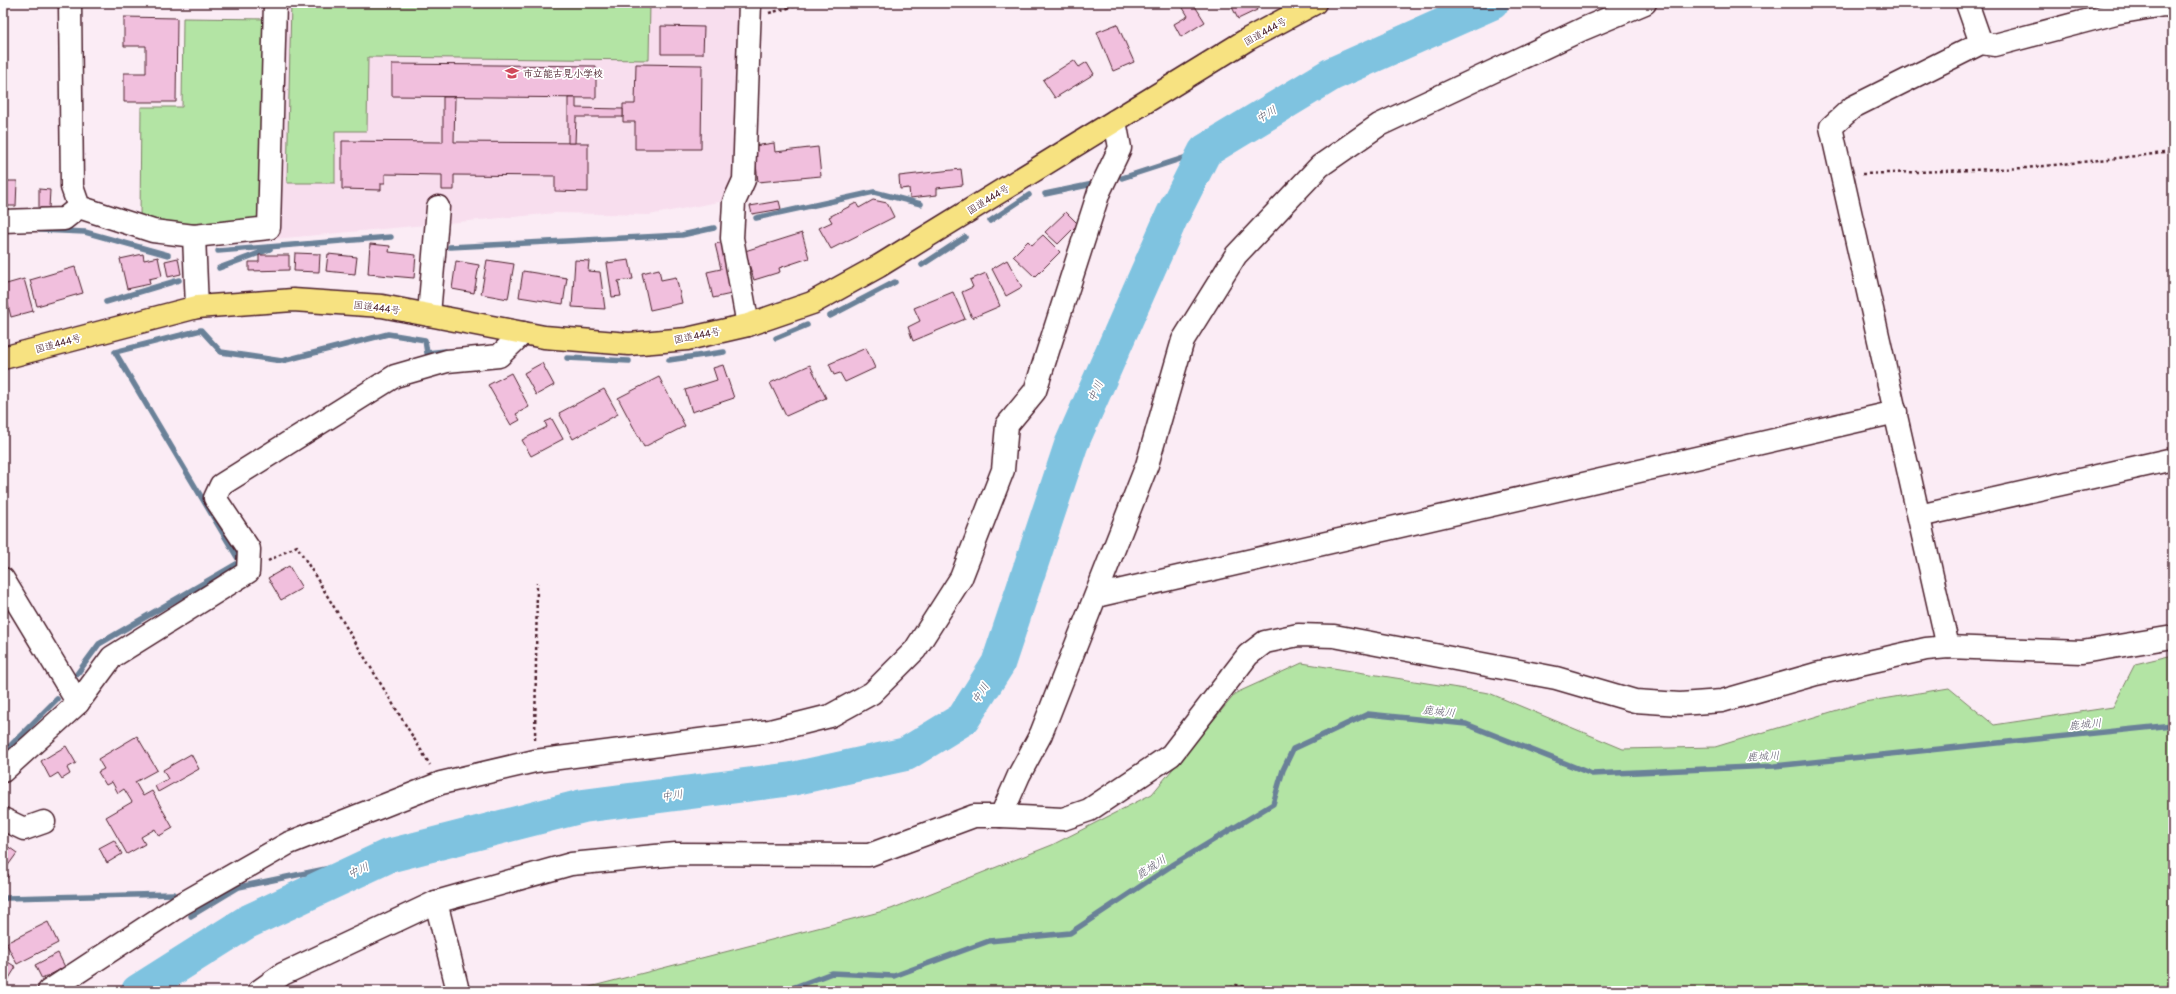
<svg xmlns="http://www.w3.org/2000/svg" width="2176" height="994" font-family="Pangolin,'Klee One',sans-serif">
<rect width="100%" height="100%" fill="#fbecf5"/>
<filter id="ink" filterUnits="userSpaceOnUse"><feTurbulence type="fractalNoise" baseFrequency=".025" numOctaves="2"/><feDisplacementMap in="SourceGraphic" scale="8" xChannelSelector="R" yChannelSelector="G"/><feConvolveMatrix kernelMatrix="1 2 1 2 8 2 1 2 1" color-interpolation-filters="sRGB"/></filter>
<g filter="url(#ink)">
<polygon fill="#f8deee" points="281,3 747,3 741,176 729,200 649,215 556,213 274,239"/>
<g fill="#b3e4a4" stroke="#7e8268">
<polygon points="291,3 650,3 649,60 368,57 367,131 335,131 335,183 287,183"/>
<polygon points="183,18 270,19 263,221 185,227 140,218 141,107 182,107"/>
<polygon points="2173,655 2173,991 574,991 891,909 1052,845 1152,794 1236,693 1302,663 1489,693 1623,749 1715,747 1864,702 1949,688 1994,725 2113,707 2135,664"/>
</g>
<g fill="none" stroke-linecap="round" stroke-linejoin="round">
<g stroke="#6a8198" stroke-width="5.5">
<polyline points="1122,178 1205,151"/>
<polyline points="1045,194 1093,184"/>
<polyline points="756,218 874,192 921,204"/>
<polyline points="990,221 1029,195"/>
<polyline points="40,230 85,232 168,255"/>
<polyline points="450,247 682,235 714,228"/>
<polyline points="218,251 391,237"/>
<polyline points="922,265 965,237"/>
<polyline points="219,268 270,249"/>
<polyline points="106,302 179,280"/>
<polyline points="830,316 895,282"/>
<polyline points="776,338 807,325"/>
<polyline points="567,358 629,361"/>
<polyline points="669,360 724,352"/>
<polyline points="77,674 99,644 240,562 115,352 201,330 221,352 282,361 388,334 425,340 427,353 445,351"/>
<polyline points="3,753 57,699"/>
<polyline points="3,900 6,898 174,894"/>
<polyline points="191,916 239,887 388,856"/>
<polyline points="676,991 683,991"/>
<polyline points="784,991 832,973 894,976 989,941 1070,933 1174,864 1273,804 1283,770 1293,749 1368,714 1466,724 1592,774 1774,766 2173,725"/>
</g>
<polyline stroke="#7fc3e0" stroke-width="34" points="138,991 247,922 388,856 583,806 792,779 906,754 963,719 998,664 1071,445 1172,216 1205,151 1332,74 1492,3"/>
</g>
<g fill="#f1bfdd" stroke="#4a1f2b">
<polygon points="1180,3 1193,3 1205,22 1181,37 1174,24 1188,16"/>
<polygon points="1230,3 1253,3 1257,10 1238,19"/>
<polygon points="124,17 177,18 176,102 124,102 124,73 146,73 146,46 124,46"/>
<polygon points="1117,24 1134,62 1113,71 1097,32"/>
<polygon points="661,26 704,27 703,54 661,54"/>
<polygon points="1074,60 1079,67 1087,62 1094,74 1055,98 1043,80"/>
<polygon points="392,64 596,66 596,98 392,96"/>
<polygon points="636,64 702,65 701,149 635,149 635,122 623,122 623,104 635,104"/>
<polygon points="443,97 455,97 454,142 588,143 588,192 555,191 555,176 454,175 454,190 442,190 442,175 385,174 385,183 381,183 381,190 342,189 342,141 443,142"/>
<polygon points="568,98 576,98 576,108 623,109 623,117 576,117 575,143 568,143"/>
<polygon points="774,143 775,152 818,147 821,176 758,182 754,146"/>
<polygon points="961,169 963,185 937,188 937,195 910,198 909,188 900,189 899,176"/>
<polygon points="3,181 17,181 16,206 3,206"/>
<polygon points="39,189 50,190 49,208 39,208"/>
<polygon points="873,200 887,203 894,217 831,249 819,228 832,222 829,217 856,203 859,208"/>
<polygon points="779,201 781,209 752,214 750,206"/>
<polygon points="1066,212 1078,224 1058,244 1045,232"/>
<polygon points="802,233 809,258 779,268 780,272 754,280 745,251"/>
<polygon points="1043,235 1060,252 1035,277 1013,256 1028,241 1032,245"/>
<polygon points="724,242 736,293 713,298 707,272 721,269 715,244"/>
<polygon points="370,244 390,246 389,252 416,255 414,278 368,274"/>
<polygon points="295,253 320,254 319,272 294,271"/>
<polygon points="143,254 144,260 158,257 162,276 149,279 150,284 127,289 120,259"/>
<polygon points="328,254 357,257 355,274 326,271"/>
<polygon points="259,255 289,255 289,270 249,271 249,262 259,262"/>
<polygon points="178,258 181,274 168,277 165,261"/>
<polygon points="487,260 514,264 508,299 481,294"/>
<polygon points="575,260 589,261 588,271 600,272 605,309 572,307"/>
<polygon points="629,260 633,279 618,281 621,296 612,297 607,263"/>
<polygon points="1007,260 1022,287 1006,296 992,269"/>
<polygon points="456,261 479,265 474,293 452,289"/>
<polygon points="75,267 83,293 37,306 30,280"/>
<polygon points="659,269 661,280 676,277 682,303 650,310 642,273"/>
<polygon points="523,271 567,278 563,304 519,297"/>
<polygon points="986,273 1000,306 972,318 962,292 973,287 970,280"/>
<polygon points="24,279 33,311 11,317 3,285"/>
<polygon points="953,292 965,319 913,341 908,327 920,321 914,308"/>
<polygon points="866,348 875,368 845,382 840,373 834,375 829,364"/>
<polygon points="542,363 554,385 536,395 524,373"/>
<polygon points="723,365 734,398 692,412 685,390 717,380 713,368"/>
<polygon points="810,365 826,398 786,416 770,383"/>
<polygon points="511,373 529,407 516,414 520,420 511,425 488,385"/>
<polygon points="659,377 685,426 644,447 618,398"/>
<polygon points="604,389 618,414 573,439 559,413"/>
<polygon points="552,419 563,439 531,456 522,440 547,427 545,422"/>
<polygon points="289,566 302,588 281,600 268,578"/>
<polygon points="137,736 157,770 135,782 143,796 152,791 173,828 159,836 155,829 141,837 145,844 127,854 106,817 132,802 124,789 118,793 112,782 106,785 98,772 104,769 98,759"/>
<polygon points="66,746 76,763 67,768 70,774 62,779 58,773 50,778 41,761"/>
<polygon points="191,754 199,769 158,792 155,786 168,779 163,770"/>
<polygon points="114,840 122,854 107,863 99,848"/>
<polygon points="3,843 17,853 4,871 9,875 3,883"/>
<polygon points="48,922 58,943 17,964 6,943"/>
<polygon points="58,953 65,967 42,979 35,965"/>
<polygon points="3,959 16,967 3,988"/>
</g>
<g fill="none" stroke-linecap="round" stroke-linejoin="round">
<defs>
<g id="minor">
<polyline points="70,3 72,187 79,207 153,231 194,236 197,307"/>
<polyline points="1967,3 1981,43"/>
<polyline points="3,221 64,219 79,207"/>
<polyline points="194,236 269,228 275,3"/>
<polyline points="429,315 438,207"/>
<polyline points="748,325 732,238 734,202 744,180 750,3"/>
<polyline points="1919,516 2173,459"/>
<polyline points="3,579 78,703"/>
<polyline points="1096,596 1896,412"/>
<polyline points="1948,647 1831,127 1853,107 1981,43 1995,45 2116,13 2164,5 2173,6"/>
<polyline points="3,771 78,703 112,657 248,572 249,549 215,498 221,485 395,376 447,361 499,356 523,333"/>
<polyline points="1001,816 1063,819 1089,810 1171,755 1248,655 1265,642 1298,635 1334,636 1556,678 1635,701 1680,704 1722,701 1816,674 1926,649 1948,647 2082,652 2173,637"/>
<polyline points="3,819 24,829 44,822"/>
<polyline points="436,902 458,991"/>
<polyline points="49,991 180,905 289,843 441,783 535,761 770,731 830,716 872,693 915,650 961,578 1003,470 1007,425 1035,391 1099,192 1120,148 1115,121"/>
<polyline points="259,991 283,974 436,902 571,864 676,854 869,855 974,816 1001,816 1019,775 1041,734 1147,465 1183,340 1236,255 1320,166 1379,125 1583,29 1645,3"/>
</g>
<polyline id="trunk" points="3,358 197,307 293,300 382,306 544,337 629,344 687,339 748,325 812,303 879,266 1248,39 1315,3"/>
</defs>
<use href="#minor" stroke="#4a1f2b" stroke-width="25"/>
<use href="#trunk" stroke="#4a1f2b" stroke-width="25"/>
<g stroke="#4a1f2b" stroke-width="2.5" stroke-dasharray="3 3" stroke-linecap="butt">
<polyline points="769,13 807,3"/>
<polyline points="1862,174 2026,168 2173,152"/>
<polyline points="268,561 297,546 430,765"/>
<polyline points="535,740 537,583"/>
<polyline points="1225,991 1236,985 1250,988 1250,991"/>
</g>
<use href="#minor" stroke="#fff" stroke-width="22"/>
<use href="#trunk" stroke="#f7e281" stroke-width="22"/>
</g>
</g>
<defs>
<symbol id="school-bare" viewBox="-9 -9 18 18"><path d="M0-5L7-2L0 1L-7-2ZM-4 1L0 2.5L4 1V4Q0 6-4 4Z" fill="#d1495b" stroke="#fff" stroke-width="2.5" paint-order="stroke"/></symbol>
</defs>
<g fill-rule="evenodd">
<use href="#school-bare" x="502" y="63" width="20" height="20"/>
</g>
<g text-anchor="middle" stroke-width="3.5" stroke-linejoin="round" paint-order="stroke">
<g font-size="10" fill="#4a1f2b" stroke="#fff">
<text transform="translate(1265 31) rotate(-29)" y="4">国道444号</text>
<text transform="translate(988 199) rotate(-31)" y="4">国道444号</text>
<text transform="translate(377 307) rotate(7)" y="4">国道444号</text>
<text transform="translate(697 335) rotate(-11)" y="4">国道444号</text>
<text transform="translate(58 343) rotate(-15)" y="4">国道444号</text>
</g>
<g font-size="10" font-weight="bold" fill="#4a1f2b" stroke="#fff" text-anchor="start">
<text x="523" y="77">市立能古見小学校</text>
</g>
<g font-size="11" font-style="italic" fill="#5d586a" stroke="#fff">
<text transform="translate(1266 114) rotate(-31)" y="4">中川</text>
<text transform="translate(1095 391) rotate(-66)" y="4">中川</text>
<text transform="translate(980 693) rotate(-58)" y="4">中川</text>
<text transform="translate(1439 711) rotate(6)" y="4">鹿城川</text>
<text transform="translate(2085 724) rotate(-6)" y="4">鹿城川</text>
<text transform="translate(1763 756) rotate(-3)" y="4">鹿城川</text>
<text transform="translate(672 795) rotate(-8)" y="4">中川</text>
<text transform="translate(1151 867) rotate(-33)" y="4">鹿城川</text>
<text transform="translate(358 870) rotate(-25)" y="4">中川</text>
</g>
</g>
<rect width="2176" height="994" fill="none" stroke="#fff" stroke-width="16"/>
<rect x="8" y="8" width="2160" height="978" fill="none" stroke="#4a1f2b" stroke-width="1.5" filter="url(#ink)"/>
</svg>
